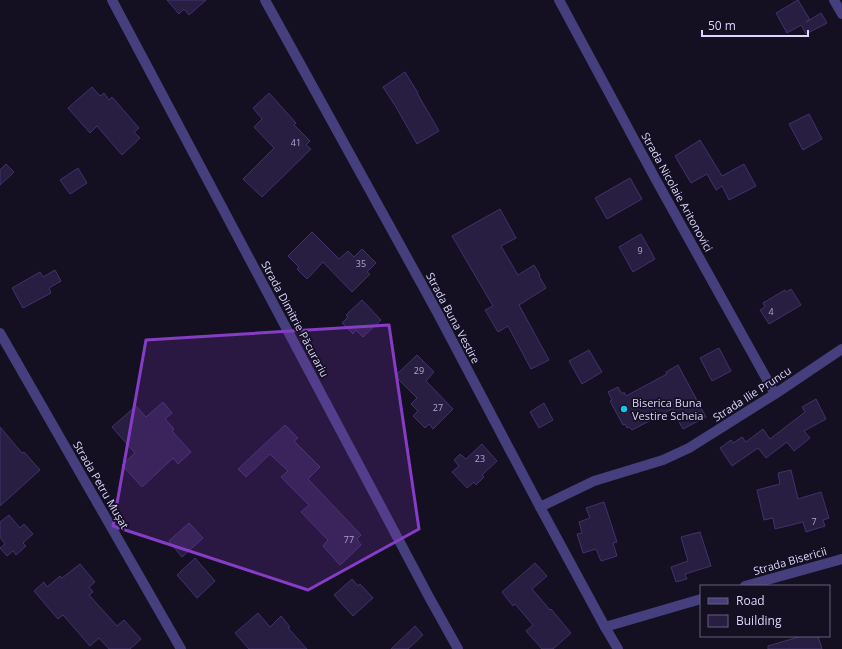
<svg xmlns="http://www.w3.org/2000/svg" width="842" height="649" font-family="'Open Sans',sans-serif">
<rect width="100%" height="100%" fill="#141022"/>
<g fill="#271e42" stroke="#41326c">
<polygon points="167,0 206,0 189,15 184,9 179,14"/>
<polygon points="798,0 810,20 806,22 821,13 827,23 806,34 801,25 787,33 776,13"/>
<polygon points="405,72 418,93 417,93 439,131 417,144 396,107 383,87"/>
<polygon points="92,87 100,96 104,93 109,100 112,97 139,128 134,132 140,138 122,155 97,126 90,133 68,108"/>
<polygon points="269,93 296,123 294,125 310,141 306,145 311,149 262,197 243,179 274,148 254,127 262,119 253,108"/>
<polygon points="809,114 822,139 803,150 789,124"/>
<polygon points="700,140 722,176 744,164 756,186 729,200 722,186 716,190 707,174 691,183 675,156"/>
<polygon points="6,164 14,172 0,185 0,170"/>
<polygon points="78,168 87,183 70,194 60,180"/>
<polygon points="630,178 642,199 607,219 595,198"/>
<polygon points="500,209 516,238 501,246 518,275 534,265 540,275 539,276 546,288 519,305 549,360 531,369 508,326 498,332 485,310 493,306 452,236"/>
<polygon points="312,232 339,259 348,251 354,257 362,249 376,263 367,272 370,274 352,292 323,262 307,279 297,269 299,267 288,256"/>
<polygon points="641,234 655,259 633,272 619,247"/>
<polygon points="55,270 61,281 49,288 51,293 23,308 12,288 40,272 43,277"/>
<polygon points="791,289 801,305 769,324 760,310 765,307 763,303 785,290 786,292"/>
<polygon points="362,300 381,320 363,337 356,330 353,334 342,323 348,317 346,315"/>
<polygon points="719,348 731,371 712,381 700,358"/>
<polygon points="589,350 602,372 582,384 569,361"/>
<polygon points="417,355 434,372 426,381 453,409 433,429 429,424 425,428 413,416 418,411 411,404 417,398 395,376"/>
<polygon points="678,365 706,417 683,429 672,409 632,430 629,427 627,428 625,424 623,425 610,401 612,400 608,392 618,387 622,394 624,392 626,396 667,374 666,372"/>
<polygon points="816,399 826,419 804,431 810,438 794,451 787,442 766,458 758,448 732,466 720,448 731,440 733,443 742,437 746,442 763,429 770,439 805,412 802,407"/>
<polygon points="163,402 172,413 165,419 174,429 172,431 191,452 178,464 173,458 142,487 122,465 135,453 112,427 136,406 146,417"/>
<polygon points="544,403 553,420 539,428 530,412"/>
<polygon points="285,425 298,438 294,441 320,467 308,479 361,535 357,539 361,545 340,565 323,546 328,540 301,512 309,505 281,477 288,471 270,454 246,477 238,469"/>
<polygon points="0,427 22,453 24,452 40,470 0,506"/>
<polygon points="482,444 497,461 482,475 484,477 476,485 474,482 467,488 452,472 459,466 454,460 460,454 466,459"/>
<polygon points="791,470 798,499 821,492 829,518 823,520 825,526 806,532 803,522 775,529 773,518 764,520 757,490 780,484 778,473"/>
<polygon points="604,502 617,542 613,543 617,556 601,561 596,549 583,553 577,534 582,533 579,522 590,518 586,508"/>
<polygon points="9,515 20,528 24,524 33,534 23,543 26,546 16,555 13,551 7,556 0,548 5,544 0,537 0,522"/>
<polygon points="189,523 203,538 182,557 169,541"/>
<polygon points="700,532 711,566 685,574 687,579 676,582 671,567 688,561 681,537"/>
<polygon points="195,558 215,581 197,598 177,575"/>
<polygon points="535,563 547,576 532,589 550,610 551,609 571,633 553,649 542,649 526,631 533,625 515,604 513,606 502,592"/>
<polygon points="80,564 95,582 89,587 93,592 89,595 117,626 124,620 141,639 130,649 109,649 99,638 90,646 63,615 58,619 34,591 44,582 47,587 60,576 62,578"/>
<polygon points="352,579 358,586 360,584 373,598 353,616 334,595"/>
<polygon points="258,613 270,627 281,616 290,627 288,628 307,649 249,649 235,633"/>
<polygon points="415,626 423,635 408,649 391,649"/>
<polygon points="802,636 818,636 822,649 768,649 768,646"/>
</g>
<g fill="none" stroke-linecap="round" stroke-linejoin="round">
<g stroke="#463f7e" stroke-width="10">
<polyline points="112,0 429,597 458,649"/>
<polyline points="265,0 437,312 540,507 605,627 618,649"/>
<polyline points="559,0 656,180 775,394"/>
<polyline points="834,0 842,14"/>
<polyline points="0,333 181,649"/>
<polyline points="540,507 594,481 663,460 689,448 775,394 842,349"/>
<polyline points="745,586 842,559"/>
<polyline points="605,627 701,599"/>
</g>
</g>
<path fill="#853dc5" fill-opacity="0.2" stroke="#853dc5" stroke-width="3" stroke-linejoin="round" d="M389 325 419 529 308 590 113 526 146 340Z"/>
<circle fill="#13c5e9" stroke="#141022" stroke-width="1.5" cx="624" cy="409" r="4"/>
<g text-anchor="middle" stroke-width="3.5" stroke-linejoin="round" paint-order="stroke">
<g font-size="9" fill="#afa7ce">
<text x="296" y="146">41</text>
<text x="640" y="254">9</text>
<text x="361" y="267">35</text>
<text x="771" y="315">4</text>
<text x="419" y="374">29</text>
<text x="438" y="411">27</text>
<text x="480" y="462">23</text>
<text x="814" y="525">7</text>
<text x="349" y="543">77</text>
</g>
<g font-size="11" fill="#dcd5fc" stroke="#141022">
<text transform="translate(677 192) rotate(61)" y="4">Strada Nicolaie Aritonovici</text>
<text transform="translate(453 318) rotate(62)" y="4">Strada Buna Vestire</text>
<text transform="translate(295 319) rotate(62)" y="4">Strada Dimitrie Păcurariu</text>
<text transform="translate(752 394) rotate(-33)" y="4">Strada Ilie Pruncu</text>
<text transform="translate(101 485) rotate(60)" y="4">Strada Petru Mușat</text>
<text transform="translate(790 561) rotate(-16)" y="4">Strada Bisericii</text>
</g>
<g font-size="11" fill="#dcd5fc" stroke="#141022" text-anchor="start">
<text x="632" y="407">Biserica Buna<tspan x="632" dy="13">Vestire Scheia</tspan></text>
</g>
</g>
<rect x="700" y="585" width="130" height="52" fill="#141022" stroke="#645f79"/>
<rect x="708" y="598" width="20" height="6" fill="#463f7e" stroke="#645f79"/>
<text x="736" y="605" font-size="12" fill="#dcd5fc">Road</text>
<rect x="708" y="615" width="20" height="12" fill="#271e42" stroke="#645f79"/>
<text x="736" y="625" font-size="12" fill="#dcd5fc">Building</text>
<path d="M702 30v6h106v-6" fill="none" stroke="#dcd5fc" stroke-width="2"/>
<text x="708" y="30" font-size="12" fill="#dcd5fc" stroke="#141022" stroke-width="3" paint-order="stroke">50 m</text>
</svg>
